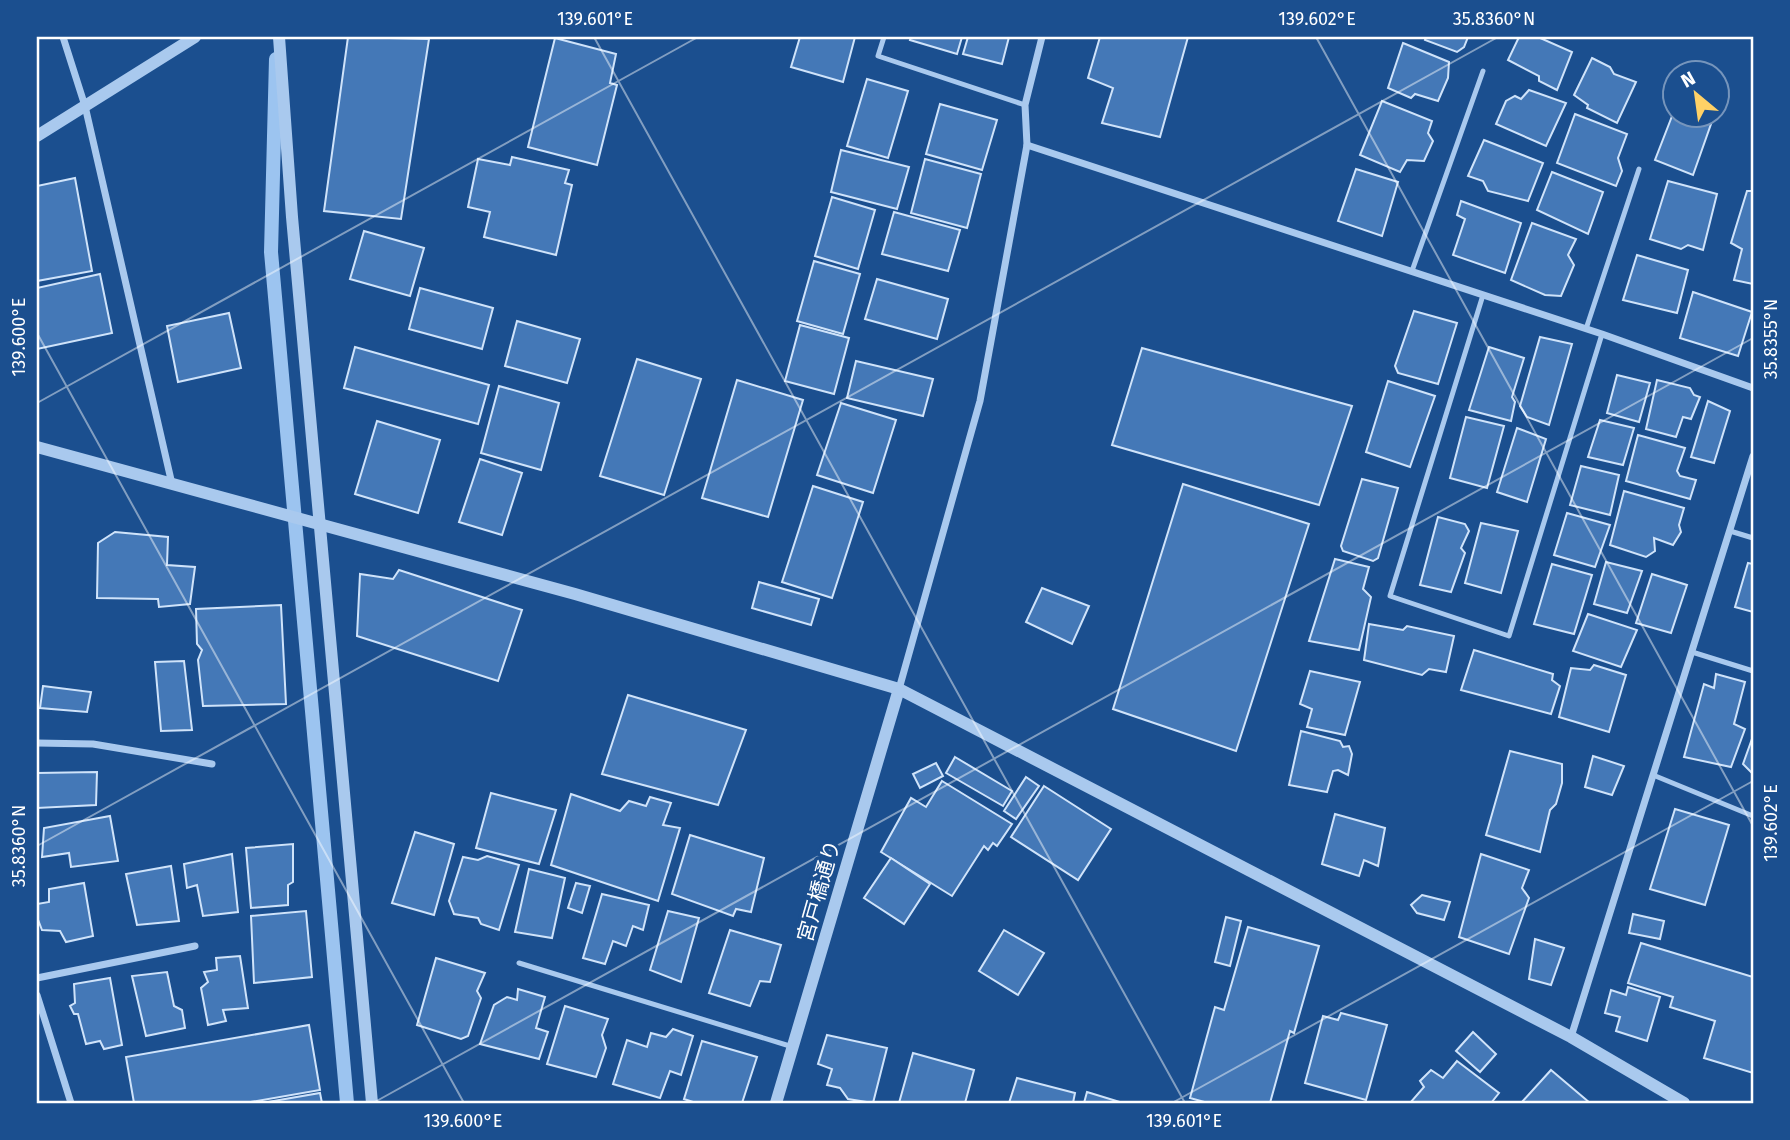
<svg xmlns="http://www.w3.org/2000/svg" width="1790" height="1140" font-family="'Fira Sans','Noto Sans JP',sans-serif">
<rect width="100%" height="100%" fill="#1b4f8f"/>
<g fill="none" stroke-linecap="round" stroke-linejoin="round">
<polyline stroke="#9cc4f0" stroke-width="14" points="276,59 271,252 347,1103"/>
</g>
<g fill="#4478b7" stroke="#cfe3fa" stroke-width="2">
<polygon points="348,37 429,39 401,219 324,211"/>
<polygon points="800,37 855,37 843,82 791,67"/>
<polygon points="911,37 962,37 957,54 910,40"/>
<polygon points="968,37 1009,37 1002,64 963,54"/>
<polygon points="1100,37 1188,37 1160,137 1102,123 1113,88 1088,78"/>
<polygon points="1426,37 1468,37 1464,47 1457,52 1425,40"/>
<polygon points="1519,37 1538,37 1572,52 1557,90 1539,81 1539,76 1508,60"/>
<polygon points="555,38 616,54 610,83 617,85 597,165 528,147"/>
<polygon points="1403,43 1449,62 1448,78 1438,101 1415,94 1411,98 1388,88"/>
<polygon points="1592,58 1610,67 1614,74 1636,82 1617,123 1587,108 1588,105 1574,95"/>
<polygon points="867,79 908,91 888,158 847,146"/>
<polygon points="1529,90 1566,103 1546,146 1496,124 1506,101 1515,96 1521,99"/>
<polygon points="1382,101 1432,121 1428,133 1433,141 1424,161 1407,160 1400,172 1360,155"/>
<polygon points="940,104 997,120 982,170 926,154"/>
<polygon points="1674,111 1674,116 1690,116 1711,124 1693,175 1655,160"/>
<polygon points="1575,114 1627,134 1618,158 1622,171 1616,186 1557,163"/>
<polygon points="1484,140 1543,163 1528,201 1488,191 1483,181 1468,176"/>
<polygon points="841,150 909,167 897,209 831,192"/>
<polygon points="512,157 569,170 565,183 572,185 556,255 484,237 490,212 468,207 478,159 510,165"/>
<polygon points="925,159 981,174 967,228 911,213"/>
<polygon points="1356,169 1398,182 1382,236 1338,221"/>
<polygon points="1552,172 1603,192 1588,234 1537,210"/>
<polygon points="75,178 92,271 37,281 37,186"/>
<polygon points="1668,181 1717,194 1703,250 1688,245 1681,249 1650,239"/>
<polygon points="1747,191 1753,191 1753,284 1734,280 1742,249 1731,243"/>
<polygon points="832,197 875,210 858,269 815,256"/>
<polygon points="1461,201 1521,223 1505,273 1453,255 1465,219 1457,215"/>
<polygon points="894,212 960,230 948,271 882,254"/>
<polygon points="1532,223 1576,239 1568,255 1574,265 1561,296 1545,295 1511,280"/>
<polygon points="364,231 424,248 410,296 350,279"/>
<polygon points="1637,255 1688,270 1677,313 1623,300"/>
<polygon points="814,261 860,274 843,334 797,321"/>
<polygon points="100,274 112,333 37,349 37,288"/>
<polygon points="877,279 948,299 937,339 865,319"/>
<polygon points="420,288 493,308 482,349 409,329"/>
<polygon points="1693,292 1752,312 1738,356 1680,338"/>
<polygon points="1414,311 1457,323 1438,384 1398,373 1395,366"/>
<polygon points="229,313 241,368 178,382 167,326"/>
<polygon points="517,321 580,339 567,383 505,366"/>
<polygon points="800,325 849,338 834,394 785,381"/>
<polygon points="1540,337 1572,344 1549,425 1527,417 1520,406"/>
<polygon points="355,347 489,385 478,424 344,388"/>
<polygon points="1489,347 1524,358 1512,397 1515,402 1511,421 1469,410"/>
<polygon points="1142,348 1352,406 1319,505 1112,445"/>
<polygon points="637,359 701,379 664,495 600,476"/>
<polygon points="856,361 933,379 923,416 847,398"/>
<polygon points="1617,375 1650,383 1639,422 1607,413"/>
<polygon points="737,380 803,400 768,517 702,498"/>
<polygon points="1657,380 1690,388 1694,395 1700,397 1691,419 1683,417 1676,437 1646,429"/>
<polygon points="1388,381 1435,396 1410,467 1366,452"/>
<polygon points="499,386 559,403 541,470 481,453"/>
<polygon points="1708,401 1730,411 1714,463 1691,457"/>
<polygon points="841,403 896,420 873,493 817,475"/>
<polygon points="1466,417 1504,426 1487,488 1450,478"/>
<polygon points="1600,420 1634,428 1623,465 1588,457"/>
<polygon points="377,421 440,440 418,513 355,494"/>
<polygon points="1517,428 1546,439 1527,502 1497,492"/>
<polygon points="1638,435 1685,448 1677,471 1680,476 1696,480 1690,499 1626,481"/>
<polygon points="480,459 522,473 502,535 459,522"/>
<polygon points="1581,466 1619,475 1610,515 1570,505"/>
<polygon points="1362,479 1398,488 1378,558 1373,561 1343,551 1341,546"/>
<polygon points="1183,484 1309,524 1236,751 1113,709"/>
<polygon points="813,486 863,502 832,598 782,582"/>
<polygon points="1624,491 1684,508 1679,525 1681,532 1673,545 1654,538 1655,551 1646,557 1610,545"/>
<polygon points="1567,513 1610,525 1595,567 1554,555"/>
<polygon points="1438,517 1465,524 1469,531 1461,548 1465,553 1451,592 1420,585"/>
<polygon points="1481,523 1518,531 1501,593 1465,583"/>
<polygon points="115,532 168,537 167,565 195,567 190,604 159,607 158,599 97,598 98,543"/>
<polygon points="1335,559 1369,567 1363,589 1371,597 1359,650 1309,641"/>
<polygon points="1606,562 1642,571 1627,613 1594,604"/>
<polygon points="1748,563 1753,564 1753,612 1735,607"/>
<polygon points="1552,564 1592,575 1574,634 1534,624"/>
<polygon points="399,570 522,610 498,681 357,636 360,574 393,579"/>
<polygon points="1652,574 1687,585 1671,633 1636,623"/>
<polygon points="759,582 819,599 811,625 752,608"/>
<polygon points="1042,588 1089,606 1072,644 1026,622"/>
<polygon points="281,605 286,704 203,706 198,660 202,650 197,644 196,609"/>
<polygon points="1588,614 1637,630 1621,667 1573,651"/>
<polygon points="1369,624 1403,630 1407,626 1454,636 1446,672 1429,669 1422,675 1364,660"/>
<polygon points="1474,650 1553,674 1552,680 1560,686 1551,714 1461,690"/>
<polygon points="184,661 192,730 161,731 155,662"/>
<polygon points="1594,665 1626,675 1609,732 1559,717 1571,668 1590,670"/>
<polygon points="1310,671 1360,682 1345,735 1307,727 1312,709 1300,704"/>
<polygon points="1716,674 1745,682 1734,724 1745,729 1731,767 1684,757 1704,684 1714,688"/>
<polygon points="43,686 91,692 87,712 40,708"/>
<polygon points="628,695 746,730 718,805 602,774"/>
<polygon points="1301,731 1340,741 1343,747 1349,746 1352,754 1348,775 1338,770 1333,771 1327,792 1289,785"/>
<polygon points="1753,736 1753,774 1743,764"/>
<polygon points="1510,751 1562,764 1562,783 1556,804 1550,810 1540,852 1486,835"/>
<polygon points="1593,756 1624,766 1612,795 1585,787"/>
<polygon points="955,757 1012,791 1003,806 946,773"/>
<polygon points="936,763 943,776 920,788 913,774"/>
<polygon points="97,772 96,805 37,808 37,773"/>
<polygon points="1026,777 1039,786 1016,819 1004,811"/>
<polygon points="942,781 1012,824 997,846 993,843 988,850 984,846 952,896 881,852 911,798 926,807"/>
<polygon points="1044,786 1111,829 1078,880 1011,837"/>
<polygon points="491,793 556,810 539,864 476,848"/>
<polygon points="571,794 620,811 629,801 646,806 650,797 671,803 663,825 680,828 658,901 551,865"/>
<polygon points="1675,809 1729,825 1705,905 1650,889"/>
<polygon points="1335,814 1385,828 1378,866 1364,860 1359,876 1322,864"/>
<polygon points="110,816 118,861 71,867 69,853 42,857 44,828"/>
<polygon points="415,832 454,844 434,915 392,903"/>
<polygon points="690,835 764,858 751,912 736,909 733,916 672,894"/>
<polygon points="293,844 293,882 288,885 288,905 251,908 246,848"/>
<polygon points="232,854 238,912 203,916 197,885 187,888 184,864"/>
<polygon points="1481,854 1529,870 1522,888 1529,898 1509,954 1459,937"/>
<polygon points="487,856 519,865 499,930 481,924 478,918 454,914 449,901 463,857 478,860"/>
<polygon points="891,858 930,884 904,924 864,898"/>
<polygon points="171,866 179,921 137,925 126,874"/>
<polygon points="529,869 565,878 552,938 515,932"/>
<polygon points="84,883 93,936 66,942 60,931 42,930 37,917 37,904 49,902 49,889"/>
<polygon points="576,883 590,886 582,913 568,908"/>
<polygon points="602,894 649,905 643,930 633,926 626,946 613,941 605,964 583,958"/>
<polygon points="1422,895 1450,902 1444,920 1417,913 1411,905"/>
<polygon points="306,911 312,977 254,983 251,916"/>
<polygon points="668,911 699,918 681,982 650,970"/>
<polygon points="1633,914 1664,921 1660,939 1629,933"/>
<polygon points="1226,917 1241,921 1230,966 1215,962"/>
<polygon points="1248,927 1319,946 1294,1033 1290,1031 1270,1103 1208,1103 1190,1098 1215,1007 1224,1010"/>
<polygon points="730,930 781,945 770,982 760,981 750,1006 709,993"/>
<polygon points="1004,930 1044,953 1018,995 979,971"/>
<polygon points="1535,939 1564,948 1551,985 1529,979"/>
<polygon points="1641,943 1753,977 1753,1073 1704,1058 1715,1021 1670,1007 1673,997 1628,983"/>
<polygon points="240,956 248,1008 223,1010 226,1021 208,1025 201,988 208,982 204,972 217,970 216,958"/>
<polygon points="436,958 485,973 477,991 481,998 468,1036 461,1039 417,1025"/>
<polygon points="167,972 174,1006 182,1010 185,1028 146,1036 132,976"/>
<polygon points="110,978 122,1045 104,1049 100,1041 86,1044 78,1014 74,1014 70,1006 75,1003 74,984"/>
<polygon points="1628,987 1660,997 1647,1041 1616,1031 1620,1017 1605,1013 1611,990 1626,995"/>
<polygon points="518,989 545,997 536,1028 548,1032 539,1059 480,1044 494,1005 507,997 517,1000"/>
<polygon points="565,1006 608,1019 602,1035 606,1048 596,1077 547,1064"/>
<polygon points="1341,1013 1387,1025 1366,1100 1305,1083 1323,1016 1338,1020"/>
<polygon points="309,1025 320,1090 245,1103 134,1103 126,1057"/>
<polygon points="673,1029 693,1036 681,1075 670,1071 660,1098 613,1084 627,1040 647,1047 651,1033 666,1037"/>
<polygon points="1473,1032 1496,1054 1480,1072 1456,1051"/>
<polygon points="827,1035 887,1048 873,1103 848,1099 840,1088 827,1085 832,1069 818,1064"/>
<polygon points="702,1041 757,1057 742,1103 696,1103 684,1099"/>
<polygon points="913,1053 974,1070 965,1103 899,1103"/>
<polygon points="1457,1061 1499,1093 1491,1103 1410,1103 1424,1087 1420,1081 1431,1070 1443,1078"/>
<polygon points="1551,1070 1590,1103 1521,1103"/>
<polygon points="1017,1078 1075,1093 1073,1103 1009,1103"/>
<polygon points="1087,1092 1123,1103 1084,1103"/>
<polygon points="320,1093 322,1103 262,1103"/>
</g>
<g fill="none" stroke-linecap="round" stroke-linejoin="round">
<g stroke="#a9c9ee" stroke-width="5">
<polyline points="884,37 878,56 1025,105"/>
<polyline points="1412,271 1483,71"/>
<polyline points="1483,295 1390,596 1509,636 1602,334"/>
<polyline points="1586,329 1639,169"/>
<polyline points="1730,531 1753,538"/>
<polyline points="1692,652 1753,671"/>
<polyline points="1653,775 1753,816"/>
<polyline points="519,963 793,1047"/>
</g>
<g stroke="#a9c9ee" stroke-width="7">
<polyline points="63,37 85,106 172,484"/>
<polyline points="1027,145 1602,334 1753,388"/>
<polyline points="899,689 980,401 1027,145 1025,105 1042,37"/>
<polyline points="37,743 93,744 212,764"/>
<polyline points="37,978 195,946"/>
<polyline points="37,995 71,1103"/>
<polyline points="1571,1037 1753,456"/>
</g>
<g stroke="#a9c9ee" stroke-width="12">
<polyline points="279,37 292,217 372,1103"/>
<polyline points="37,136 195,37"/>
<polyline points="37,447 575,594 899,689 1571,1037 1684,1103"/>
<polyline points="776,1103 899,689"/>
</g>
</g>
<path fill="none" stroke="#fff" stroke-width="2" stroke-opacity="0.45" d="M594 37 1185 1103M1316 37 1753 826M37 333 464 1103M37 403 698 37M37 846 1498 37M373 1103 1753 338M1172 1103 1753 781"/>
<g text-anchor="middle" stroke-width="7" stroke-linejoin="round" paint-order="stroke">
<g font-size="21" fill="#fff" stroke="#1b4f8f">
<text transform="translate(819 891) rotate(-74)" y="7">宮戸橋通り</text>
</g>
</g>
<rect width="1790" height="1140" fill="none" stroke="#1b4f8f" stroke-width="77"/>
<g transform="translate(1696 94) rotate(331)"><circle r="33" fill="#1b4f8f" stroke="#7695bc" stroke-width="2"/>
<path d="M0-5L12 26L0 18L-12 26Z" fill="#ffd166"/>
<text y="-10" font-size="19" font-weight="bold" text-anchor="middle" fill="#ffffff">N</text>
</g>
<rect x="38" y="38" width="1714" height="1064" fill="none" stroke="#fff" stroke-width="2.5"/>
<g font-size="18" text-anchor="middle" fill="#fff">
<text x="595" y="25">139.601°E</text>
<text x="1317" y="25">139.602°E</text>
<text x="1494" y="25">35.8360°N</text>
<text transform="translate(19 337) rotate(-90)" y="6">139.600°E</text>
<text transform="translate(1771 339) rotate(-90)" y="6">35.8355°N</text>
<text transform="translate(1771 823) rotate(-90)" y="6">139.602°E</text>
<text transform="translate(19 846) rotate(-90)" y="6">35.8360°N</text>
<text x="463" y="1127">139.600°E</text>
<text x="1184" y="1127">139.601°E</text>
</g>
</svg>
